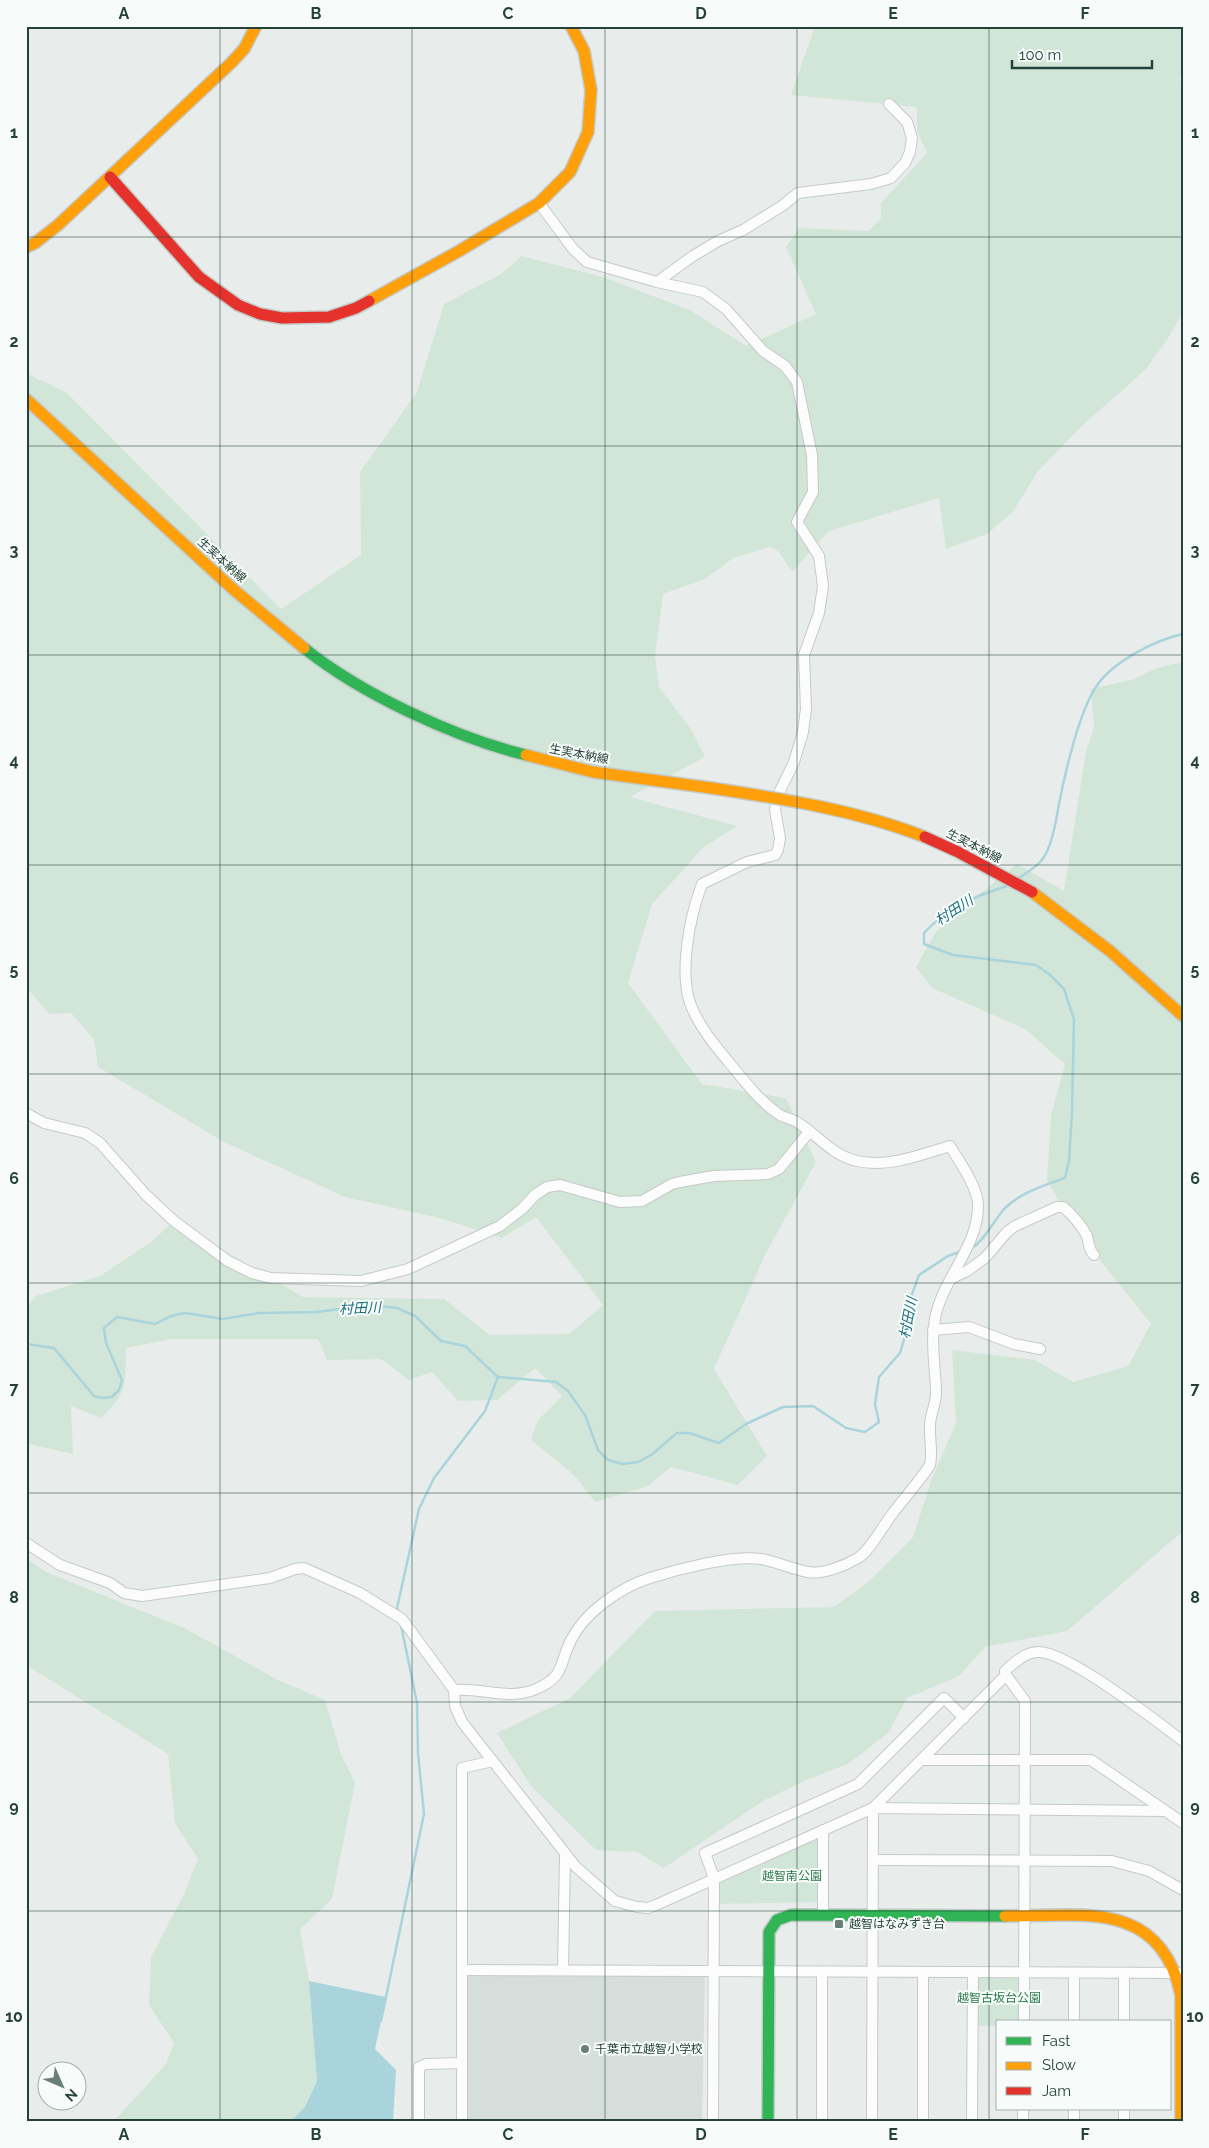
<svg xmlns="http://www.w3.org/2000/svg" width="1209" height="2148" font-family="Raleway,'Noto Sans JP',sans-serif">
<rect width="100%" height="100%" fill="#e8edeb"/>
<polygon fill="#d6dedb" points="469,1972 705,1975 702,2122 465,2122 466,1976"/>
<g fill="#d1e6d8">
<path d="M815 26H1183V71L1180 78 1183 102V312L1167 340 1145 370 1083 425 1038 471 1013 512 987 534 946 549 939 498 829 531 792 572 779 552 770 547 733 558 705 579 663 594 655 656 659 687 691 729 705 757 630 797 737 826 704 847 652 904 628 983 702 1084 786 1098 816 1162 765 1255 714 1369 767 1456 738 1485 671 1467 648 1486 595 1502 574 1475 531 1440 538 1420 562 1396 535 1368 497 1400 458 1401 432 1372 409 1380 381 1359 327 1360 318 1339H171L126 1348C125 1385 129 1391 101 1418L71 1406 73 1454 29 1444 26 1431V1309L36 1296 100 1276 151 1242 174 1221 303 1297 444 1299 490 1335 569 1334 603 1305 536 1217 502 1238 436 1217 345 1197 224 1142 98 1067 94 1039 71 1013 49 1014 26 987V373L67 393 281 609 361 555 360 472 417 392 444 304 501 274 521 256 603 277 690 310 746 346 816 314 786 247 799 228 869 231 881 218V203L927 153 917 131V107L791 95Z"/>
<polygon points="1183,662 1183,1531 1067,1631 985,1647 959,1676 907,1698 888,1733 848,1764 806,1780 763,1801 664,1868 637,1852 596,1850 531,1786 497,1733 570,1698 655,1611 834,1607 869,1581 913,1537 931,1481 956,1423 952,1350 1035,1360 1073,1382 1128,1366 1151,1324 1099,1259 1097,1247 1069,1219 1047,1180 1051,1115 1065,1064 1025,1029 932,988 916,967 936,932 976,897 1017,864 1064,891 1086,751 1094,728 1091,689 1134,679 1157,668"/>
<polygon points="26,1558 46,1572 184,1628 278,1680 325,1700 341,1754 355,1783 332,1899 300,1929 309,1981 317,2081 305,2107 290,2122 113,2122 166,2064 174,2043 149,2005 151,1957 184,1894 198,1859 175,1823 168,1754 26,1665"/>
<polygon points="815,1836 819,1841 819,1902 718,1904 718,1883 721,1878"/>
<polygon points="1020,1974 1019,2022 998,2022 998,2026 977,2026 978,1975"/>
</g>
<polygon fill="#a9d4db" points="309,1981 386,1997 375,2049 396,2070 393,2122 290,2122 305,2107 317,2081"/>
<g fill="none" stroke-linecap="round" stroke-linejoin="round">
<g stroke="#a9d4db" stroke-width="2.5">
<path d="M1019 878C1026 873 1035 868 1041 861 1052 849 1056 820 1059 804 1065 773 1079 712 1096 687 1112 662 1155 640 1183 634"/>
<path d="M972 1248C986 1239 993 1221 1005 1208 1020 1193 1045 1185 1065 1178L1069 1161 1072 1112 1074 1019 1064 989 1049 974 1036 965 953 955 924 944V933C947 908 975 896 1007 886"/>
<polyline points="26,1344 54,1348 94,1396 102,1398 112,1397 119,1390 122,1380 106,1343 104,1328 117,1317 155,1324 171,1316 185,1313 223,1319 259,1313 317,1312 372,1305 397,1308 415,1316 441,1341 465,1346 498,1377 556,1382 568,1391 585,1415 598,1450 608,1460 622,1464 638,1462 651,1455 677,1433 689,1433 719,1443 746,1424 783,1407 813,1406 846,1428 865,1432 879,1422 875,1404 879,1377 900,1353 908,1326 908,1305 919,1275 948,1256 962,1251"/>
<polyline points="398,1612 397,1608 419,1509 434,1478 485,1411 498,1377"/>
<polyline points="379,2021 381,2021 424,1814 418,1753 417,1703 401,1625"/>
</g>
<defs>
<g id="street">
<polyline points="657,282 693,256 718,241 743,230 782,206 798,193 871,184 891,178 905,163 910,152 912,138 907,122 889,104"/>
<polyline points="26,1113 44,1123 85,1133 100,1143 146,1195 174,1221 228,1261 252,1273 271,1278 361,1281 408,1269 500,1226 523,1208 535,1195 547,1187 560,1185 620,1202 642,1201 672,1184 680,1182 714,1176 768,1174 779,1169 809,1132"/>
<path d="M952 1278 967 1271 985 1258 1007 1232 1015 1226 1057 1207H1063C1072 1214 1082 1226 1087 1236 1089 1243 1088 1249 1094 1255"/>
<polyline points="933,1330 969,1327 1014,1344 1040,1349"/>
<polyline points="26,1543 60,1565 110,1583 124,1593 142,1596 270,1578 295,1569 304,1568 360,1593 402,1619 454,1690 455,1706 462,1722 576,1867 615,1901 637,1907 648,1908 656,1905 873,1808 1006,1675 1025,1701 1024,2022"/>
<path d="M1006 1675 1005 1671C1014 1663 1024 1653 1037 1652 1065 1649 1157 1722 1183 1741"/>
<path d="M454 1690C481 1687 509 1701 536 1689 565 1677 559 1664 571 1640 585 1612 621 1587 650 1578 678 1569 732 1555 761 1559 777 1562 792 1569 808 1572 823 1575 846 1565 858 1558 870 1551 884 1524 893 1513 905 1497 919 1482 930 1465 933 1451 929 1438 930 1424 931 1412 937 1401 936 1390 935 1363 930 1340 936 1314 945 1276 979 1245 978 1204 977 1186 959 1161 950 1146 920 1155 889 1168 857 1161 831 1155 818 1135 797 1122 791 1118 783 1118 777 1113 759 1100 746 1083 732 1066 716 1047 699 1027 690 1003 679 970 690 916 702 884L747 862 775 855 778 850 780 838 775 810 777 797 794 762 803 732 806 709 804 655 819 613 823 586 819 556 797 522 813 492 812 455 797 382 785 366 763 351 726 309 703 292 657 282 587 262 573 249 539 203"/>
<polyline points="922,1760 1091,1760 1183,1823"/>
<polyline points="873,1860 1112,1861 1149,1871 1183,1890"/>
<polyline points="823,1915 823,1830"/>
<polyline points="462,1970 1179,1973"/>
<polyline points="563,1970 565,1856"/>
<polyline points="1074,2022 1074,1973"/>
<polyline points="1124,2022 1124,1973"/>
<polyline points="419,2122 419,2067 426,2064 462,2063"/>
<polyline points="462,2122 462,1768 493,1761"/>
<polyline points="713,2122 714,1878 705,1853 858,1784 944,1698 964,1718"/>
<polyline points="822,2122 822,1972"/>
<polyline points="872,2122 873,1808 1165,1811"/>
<polyline points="923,2122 923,1972"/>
<polyline points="972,2122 973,1972"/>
<polyline points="1023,2122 1023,2109"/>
<polyline points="1074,2122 1074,2109"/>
<polyline points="1124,2122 1124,2109"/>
</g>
<g id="fast">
<path d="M304 648C361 694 456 738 526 755"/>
<polyline points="768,2122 769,1932 777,1920 791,1915 1005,1916"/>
</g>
<g id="slow">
<polyline points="26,247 35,243 58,225 231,63 244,49 256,26"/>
<polyline points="369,301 459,251 539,203 570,172 588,132 591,90 584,51 571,26"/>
<polyline points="26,399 234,590 304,648"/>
<polyline points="526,755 593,772 711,788"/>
<polyline points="1032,892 1110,951 1183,1016"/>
<path d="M1005 1916C1082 1916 1160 1899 1181 1995V2122"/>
</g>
<polyline id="jam" points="110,177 199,277 238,305 260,314 282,318 329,317 356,308 369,301"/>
</defs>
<use href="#street" stroke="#c5cac8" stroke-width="12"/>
<use href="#fast" stroke="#c3cbc8" stroke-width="14"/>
<use href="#slow" stroke="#c3cbc8" stroke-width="14"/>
<use href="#jam" stroke="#c3cbc8" stroke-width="14"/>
<use href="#street" stroke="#fcfcfc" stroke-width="10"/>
<use href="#fast" stroke="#30b455" stroke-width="11"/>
<use href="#slow" stroke="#ff9f0a" stroke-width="11"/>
<use href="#jam" stroke="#e5322d" stroke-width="11"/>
<defs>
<path id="slow-bridge" d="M711 788C784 799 856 810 925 837"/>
<polyline id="jam-bridge" points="925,837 958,852 1032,892"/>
</defs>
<use href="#slow-bridge" stroke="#c3ccc9" stroke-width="14" stroke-linecap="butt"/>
<use href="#jam-bridge" stroke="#c3ccc9" stroke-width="14" stroke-linecap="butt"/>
<use href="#slow-bridge" stroke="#ff9f0a" stroke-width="11"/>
<use href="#jam-bridge" stroke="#e5322d" stroke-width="11"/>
</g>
<path fill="none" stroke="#24423a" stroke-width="1" stroke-opacity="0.55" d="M220 26V2122M412 26V2122M605 26V2122M797 26V2122M989 26V2122M26 237H1183M26 446H1183M26 655H1183M26 865H1183M26 1074H1183M26 1283H1183M26 1493H1183M26 1702H1183M26 1911H1183"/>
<g fill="#697e78" stroke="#f7fbf9" stroke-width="2">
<rect x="834" y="1919" width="10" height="10" rx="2.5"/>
<circle cx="585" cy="2049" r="5"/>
</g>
<g text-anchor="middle" stroke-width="4" stroke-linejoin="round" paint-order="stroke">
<g font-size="12" fill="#24423a" stroke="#f7fbf9">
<text transform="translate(222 560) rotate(42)" y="4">生実本納線</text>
<text transform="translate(579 754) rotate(11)" y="4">生実本納線</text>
<text transform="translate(974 846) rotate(27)" y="4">生実本納線</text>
</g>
<g font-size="12" fill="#2d7a4b" stroke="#f7fbf9">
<text x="792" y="1880">越智南公園</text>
<text x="999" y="2002">越智古坂台公園</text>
</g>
<g font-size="12" fill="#24423a" stroke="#f7fbf9" text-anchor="start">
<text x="849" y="1928">越智はなみずき台</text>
<text x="595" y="2053">千葉市立越智小学校</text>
</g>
<g font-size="14" font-style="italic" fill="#1c6f80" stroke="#f7fbf9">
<text transform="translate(954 910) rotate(-33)" y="5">村田川</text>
<text transform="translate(360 1308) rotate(-3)" y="5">村田川</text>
<text transform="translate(908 1318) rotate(-79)" y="5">村田川</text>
</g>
</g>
<rect width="1209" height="2148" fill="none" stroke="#f7fbf9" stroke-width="55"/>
<rect x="996" y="2020" width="175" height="90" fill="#f7fbf9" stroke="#a3b1ad"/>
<rect x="1006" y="2037" width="25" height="8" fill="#30b455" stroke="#a3b1ad"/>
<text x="1042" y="2046" font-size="15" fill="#24423a">Fast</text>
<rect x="1006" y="2062" width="25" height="8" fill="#ff9f0a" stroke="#a3b1ad"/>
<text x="1042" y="2070" font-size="15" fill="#24423a">Slow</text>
<rect x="1006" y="2087" width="25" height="8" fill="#e5322d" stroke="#a3b1ad"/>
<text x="1042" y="2096" font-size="15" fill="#24423a">Jam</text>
<g transform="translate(62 2086) rotate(135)"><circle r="24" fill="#f7fbf9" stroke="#a3b1ad"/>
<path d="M0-4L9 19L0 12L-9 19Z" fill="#697e78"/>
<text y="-8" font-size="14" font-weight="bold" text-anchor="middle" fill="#24423a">N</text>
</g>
<path d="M1012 60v8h140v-8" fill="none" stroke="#24423a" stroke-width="2.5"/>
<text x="1019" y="60" font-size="15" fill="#24423a" stroke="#f7fbf9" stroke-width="4" paint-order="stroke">100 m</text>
<rect x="28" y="28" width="1154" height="2092" fill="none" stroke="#24423a" stroke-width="2"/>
<g font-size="16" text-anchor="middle" font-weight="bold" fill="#24423a">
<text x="124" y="19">A</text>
<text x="316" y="19">B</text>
<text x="508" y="19">C</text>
<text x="701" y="19">D</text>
<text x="893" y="19">E</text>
<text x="1085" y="19">F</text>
<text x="14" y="138">1</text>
<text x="1195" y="138">1</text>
<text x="14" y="347">2</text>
<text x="1195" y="347">2</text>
<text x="14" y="556">3</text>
<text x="1195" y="556">3</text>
<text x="14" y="766">4</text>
<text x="1195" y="766">4</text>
<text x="14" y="975">5</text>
<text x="1195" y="975">5</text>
<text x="14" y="1184">6</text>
<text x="1195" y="1184">6</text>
<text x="14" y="1394">7</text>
<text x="1195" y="1394">7</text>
<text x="14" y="1603">8</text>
<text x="1195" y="1603">8</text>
<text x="14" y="1812">9</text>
<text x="1195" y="1812">9</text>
<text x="14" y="2022">10</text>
<text x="1195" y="2022">10</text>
<text x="124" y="2140">A</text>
<text x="316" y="2140">B</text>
<text x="508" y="2140">C</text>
<text x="701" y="2140">D</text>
<text x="893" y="2140">E</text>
<text x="1085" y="2140">F</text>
</g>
</svg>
